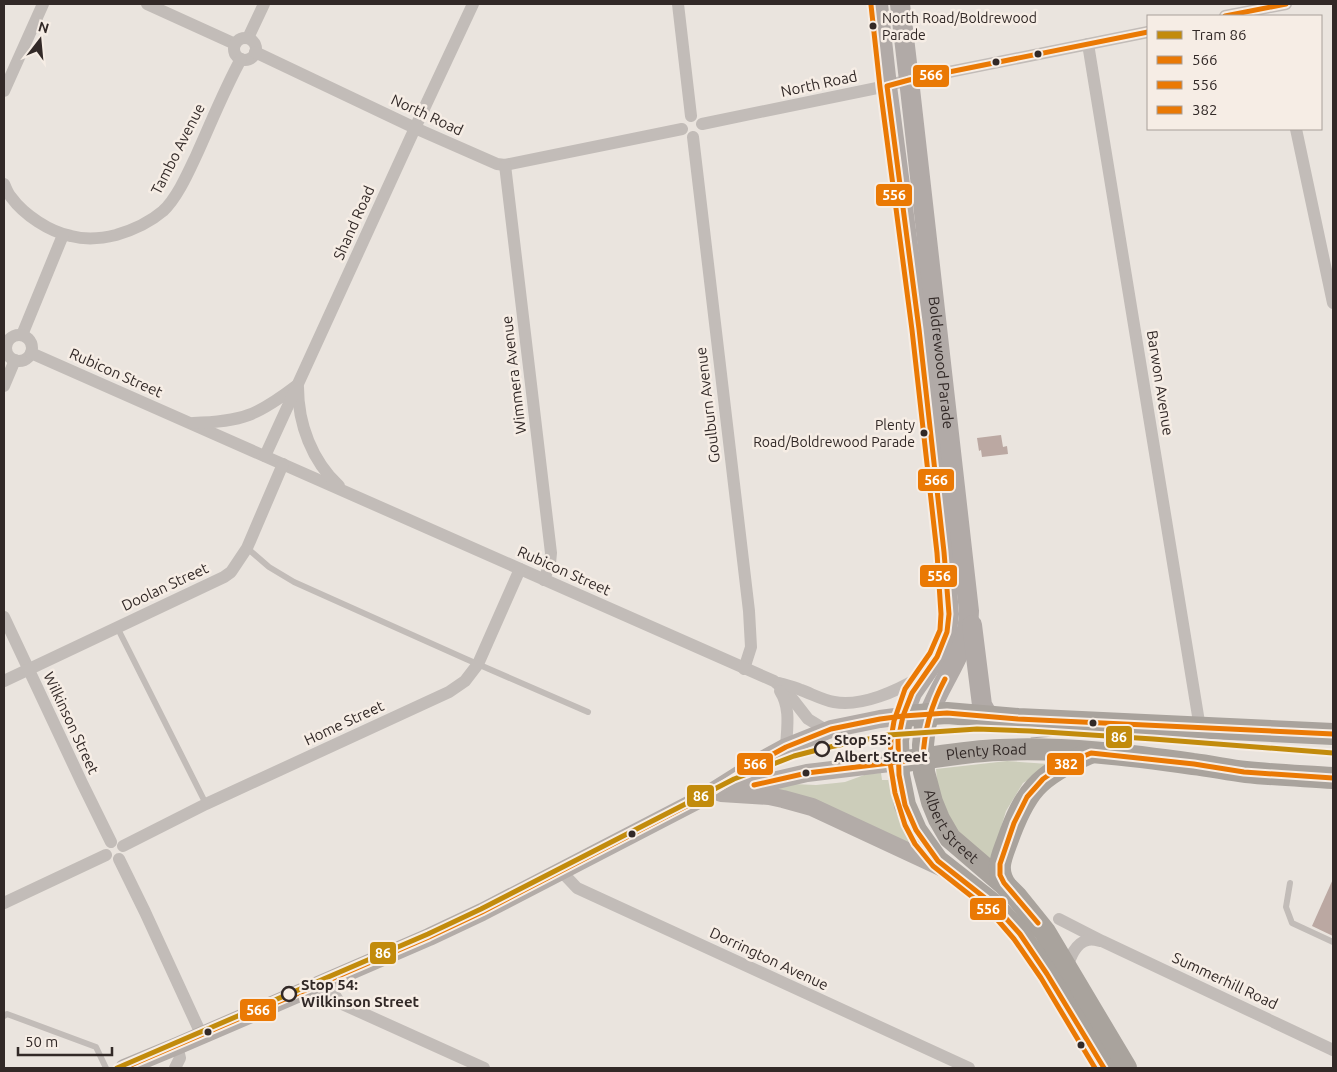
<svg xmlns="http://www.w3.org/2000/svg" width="1337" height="1072" font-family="Ubuntu,sans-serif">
<rect width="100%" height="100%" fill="#eae4de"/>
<g fill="#cccdba">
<polygon points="1007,761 1048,764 1053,766 1023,783 1006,811 990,864 958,834 938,792 936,769"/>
<polygon points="881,773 882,780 889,780 897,814 909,841 908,844 774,791 775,787 793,784 816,785 836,783 845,782 867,774"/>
</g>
<g fill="#bba8a2">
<polygon points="1001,435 1003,447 1007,446 1008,454 982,457 981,450 979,451 977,438"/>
<polygon points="1333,879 1333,936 1312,926"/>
</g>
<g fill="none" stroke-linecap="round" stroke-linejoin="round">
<g stroke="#c2bcb8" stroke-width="6">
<polyline points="247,548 269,567 294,582 466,659 588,712"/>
<polyline points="117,627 206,804"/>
<polyline points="1290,883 1286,907 1292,923 1333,942"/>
<polyline points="4,1016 7,1014 96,1047 106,1068"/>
</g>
<g stroke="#c2bcb8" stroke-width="12">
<polyline points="147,4 235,44"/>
<polyline points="678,4 691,116"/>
<polyline points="1225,16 1286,4"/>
<polyline points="248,38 264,4"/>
<circle cx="245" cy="49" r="11"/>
<polyline points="1088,44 1200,728"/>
<polyline points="255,52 415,128 497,164 505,165 682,129"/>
<polyline points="4,91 43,4"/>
<polyline points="702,124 877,88 909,80 1148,32"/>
<polyline points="1296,129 1333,303"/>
<polyline points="693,137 749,611 751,647 744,669"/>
<polyline points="505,165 551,553 550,563 544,580"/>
<path d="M4 184C6 188 8 194 11 197 24 215 50 232 71 236 86 240 100 239 116 235 133 230 149 223 163 211 177 198 188 173 196 156 211 123 224 90 241 59"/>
<polyline points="22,335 63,235"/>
<circle cx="19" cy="348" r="13"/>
<polyline points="31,353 774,681 787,692 808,719 826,730"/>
<polyline points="4,386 15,360"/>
<path d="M298 387C298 424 312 461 339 486"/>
<path d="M193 423C242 422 258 415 296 386"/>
<polyline points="265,456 415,128 473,4"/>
<polyline points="4,617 82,783 111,842"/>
<polyline points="4,681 224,577 231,572 247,548 283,464"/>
<path d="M779 683C786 685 794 687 801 690 812 694 823 700 834 702 862 707 897 691 920 677"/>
<path d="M780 691C791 708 787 728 786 747"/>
<polyline points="123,846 206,804 449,692 465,681 478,664 520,569"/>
<polyline points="119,859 145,912 202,1036"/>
<polyline points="561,871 577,888 969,1068"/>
<polyline points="4,903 106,855"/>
<polyline points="1059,919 1102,941 1333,1050"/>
<path d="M1067 968C1070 958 1075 943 1088 940 1091 939 1096 940 1100 941"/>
<polyline points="326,982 340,1003 484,1068"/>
<polyline points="175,1068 180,1058 177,1046"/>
</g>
<g stroke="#b3aca8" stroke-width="18">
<polyline points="738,789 807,773 898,762"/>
<polyline points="721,793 769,796 783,799 812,807 943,868"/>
<polyline points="124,1068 177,1046 429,937 482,912 702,798 764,759 786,747 831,729 880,719 903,716"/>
</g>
<g stroke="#b1aaa7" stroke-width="20">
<polyline points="878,4 887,86 919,329 944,552 949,614 947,632 941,648 937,657 912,693 903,716"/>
<path id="s1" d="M900 4 909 80 969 611C969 649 942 679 929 714"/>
<polyline points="972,625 982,705 986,712 991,716"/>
</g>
<g stroke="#a9a39d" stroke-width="22">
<path id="s2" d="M929 714 925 726 923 745 924 772 932 802 939 819 950 838 1006 886 1016 896 1045 932 1126 1068"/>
<path id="s3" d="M898 762C932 758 966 751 1000 750 1063 747 1131 755 1193 764 1211 766 1228 770 1246 772 1275 775 1304 776 1333 778"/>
<path d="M1006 886C995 870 1001 858 1007 842 1025 791 1038 776 1088 754"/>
<polyline points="1104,1068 1047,974 1020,934 994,905 938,861 916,830 905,805 899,775 898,740 903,716 947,713 1018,719 1333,734"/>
</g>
<polyline stroke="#aaa5a2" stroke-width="1" points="1031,738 1077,734"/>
<defs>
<g id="bus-1">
<polyline points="1225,16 1286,4"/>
<path d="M754 785 807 773 923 759C924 730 931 705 945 679"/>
<polyline points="124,1068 429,937 482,912 702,798 764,759 786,747 831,729 880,719 903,716 912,693 937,657 947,632 949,614 944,552 919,329 887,86 909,80 1148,32"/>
</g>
<polyline id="bus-2" points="871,5 880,87 912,330 937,553 941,614 940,630 930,653 905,689 894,721 891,739 890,762 895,793 905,825 915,844 933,866 989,910 1014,939 1041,978 1095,1068"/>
<g id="bus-3">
<polyline points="1038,923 1004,883 1000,875 1000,864 1014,823 1027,797 1043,779 1065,764 1091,753 1194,764 1244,772 1333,778"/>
<polyline points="1104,1068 1047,974 1020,934 994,905 938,861 916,830 905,805 899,775 898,740 903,716 947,713 1018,719 1333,734"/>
</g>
</defs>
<use href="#bus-1" stroke="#f6ede5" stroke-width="9"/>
<use href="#bus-2" stroke="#f6ede5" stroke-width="9"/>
<use href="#bus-3" stroke="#f6ede5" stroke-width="9"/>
<use href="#bus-1" stroke="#ea7904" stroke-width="5"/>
<use href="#bus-2" stroke="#ea7904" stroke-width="5"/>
<use href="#bus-3" stroke="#ea7904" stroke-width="5"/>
<defs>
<polyline id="tram-1" points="117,1068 428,934 481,909 734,779 794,756 825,748 888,735 977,729 1030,731 1153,739 1333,753"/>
</defs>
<use href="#tram-1" stroke="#f6ede5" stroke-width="9"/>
<use href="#tram-1" stroke="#c28b0c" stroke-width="5"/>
</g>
<g fill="#322927" stroke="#f6ede5" stroke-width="2">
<circle cx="873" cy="26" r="4.5"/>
<circle cx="1038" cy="54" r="4.5"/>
<circle cx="996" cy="62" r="4.5"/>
<circle cx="924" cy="433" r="4.5"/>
<circle cx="1093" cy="723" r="4.5"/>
<circle cx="806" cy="773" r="4.5"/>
<circle cx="632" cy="834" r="4.5"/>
<circle cx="208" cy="1032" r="4.5"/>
<circle cx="1081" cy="1045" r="4.5"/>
</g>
<g fill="#f6ede5" stroke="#322927" stroke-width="2.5">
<circle cx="822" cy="749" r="7"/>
<circle cx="289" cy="994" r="7"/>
</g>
<g text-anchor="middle" stroke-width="5" stroke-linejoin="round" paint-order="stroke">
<g font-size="14" fill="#322927" stroke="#f6ede5" text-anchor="start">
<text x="882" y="23">North Road/Boldrewood<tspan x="882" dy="17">Parade</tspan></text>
<text x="915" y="430" text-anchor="end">Plenty<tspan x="915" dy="17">Road/Boldrewood Parade</tspan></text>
</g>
<g font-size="15" fill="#322927" stroke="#f6ede5">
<text transform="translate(819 84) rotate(-12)" y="5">North Road</text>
<text transform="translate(427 115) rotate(25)" y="5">North Road</text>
<text transform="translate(178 149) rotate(-63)" y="5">Tambo Avenue</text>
<text transform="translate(354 223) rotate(-66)" y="5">Shand Road</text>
<text dy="5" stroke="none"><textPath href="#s1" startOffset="361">Boldrewood Parade</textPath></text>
<text transform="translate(116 373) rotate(24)" y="5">Rubicon Street</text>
<text transform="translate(514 375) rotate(-97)" y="5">Wimmera Avenue</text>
<text transform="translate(1160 383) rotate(81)" y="5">Barwon Avenue</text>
<text transform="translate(708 405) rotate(-97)" y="5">Goulburn Avenue</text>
<text transform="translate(564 571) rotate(24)" y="5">Rubicon Street</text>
<text transform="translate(165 587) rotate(-25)" y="5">Doolan Street</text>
<text transform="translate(71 723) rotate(65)" y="5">Wilkinson Street</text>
<text transform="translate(344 723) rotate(-25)" y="5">Home Street</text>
<text dy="5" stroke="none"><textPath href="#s3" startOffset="89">Plenty Road</textPath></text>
<text dy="5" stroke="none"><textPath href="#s2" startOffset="121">Albert Street</textPath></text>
<text transform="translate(769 959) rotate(25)" y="5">Dorrington Avenue</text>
<text transform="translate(1225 981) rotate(25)" y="5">Summerhill Road</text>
</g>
<g font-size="15" font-weight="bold" fill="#322927" stroke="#f6ede5" text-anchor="start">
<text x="834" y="745">Stop 55:<tspan x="834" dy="17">Albert Street</tspan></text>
<text x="301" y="990">Stop 54:<tspan x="301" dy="17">Wilkinson Street</tspan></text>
</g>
</g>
<g stroke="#f6ede5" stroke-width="2">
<rect x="912" y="64" width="38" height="24" rx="5" fill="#ea7904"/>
<rect x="875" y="183" width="38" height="24" rx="5" fill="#ea7904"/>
<rect x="917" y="468" width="38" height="24" rx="5" fill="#ea7904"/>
<rect x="919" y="564" width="39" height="24" rx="5" fill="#ea7904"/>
<rect x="1105" y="725" width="28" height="24" rx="5" fill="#c28b0c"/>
<rect x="1046" y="752" width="39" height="24" rx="5" fill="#ea7904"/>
<rect x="736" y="752" width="38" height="24" rx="5" fill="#ea7904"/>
<rect x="686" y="784" width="29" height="24" rx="5" fill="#c28b0c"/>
<rect x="969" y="897" width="38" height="24" rx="5" fill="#ea7904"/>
<rect x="369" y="941" width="28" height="24" rx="5" fill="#c28b0c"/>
<rect x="239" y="998" width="38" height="24" rx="5" fill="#ea7904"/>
</g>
<g font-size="14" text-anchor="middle" font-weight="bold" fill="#fff">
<text x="931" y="80">566</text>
<text x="894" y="200">556</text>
<text x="936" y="485">566</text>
<text x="939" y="581">556</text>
<text x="1119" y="742">86</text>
<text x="1066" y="769">382</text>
<text x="755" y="769">566</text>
<text x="701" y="801">86</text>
<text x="988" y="914">556</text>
<text x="383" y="958">86</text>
<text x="258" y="1015">566</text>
</g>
<rect width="1337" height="1072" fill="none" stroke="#322927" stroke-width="10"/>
<rect x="1147" y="15" width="175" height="115" fill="#f6ede5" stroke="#a89f99"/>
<rect x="1157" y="31" width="25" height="8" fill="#c28b0c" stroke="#a89f99"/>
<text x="1192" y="40" font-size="15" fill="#322927">Tram 86</text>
<rect x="1157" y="56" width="25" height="8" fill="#ea7904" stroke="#a89f99"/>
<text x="1192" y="65" font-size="15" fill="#322927">566</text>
<rect x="1157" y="81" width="25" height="8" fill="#ea7904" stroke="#a89f99"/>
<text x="1192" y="90" font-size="15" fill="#322927">556</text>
<rect x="1157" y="106" width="25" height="8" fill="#ea7904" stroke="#a89f99"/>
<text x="1192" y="115" font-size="15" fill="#322927">382</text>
<g transform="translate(40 40) rotate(16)" stroke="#f6ede5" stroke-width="4" paint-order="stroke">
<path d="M0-4L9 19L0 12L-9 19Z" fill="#322927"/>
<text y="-8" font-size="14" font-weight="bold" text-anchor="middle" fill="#322927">N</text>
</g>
<path d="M18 1047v8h94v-8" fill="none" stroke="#322927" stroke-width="2.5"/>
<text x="25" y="1047" font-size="15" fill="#322927" stroke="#f6ede5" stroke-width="4" paint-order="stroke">50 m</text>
</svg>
